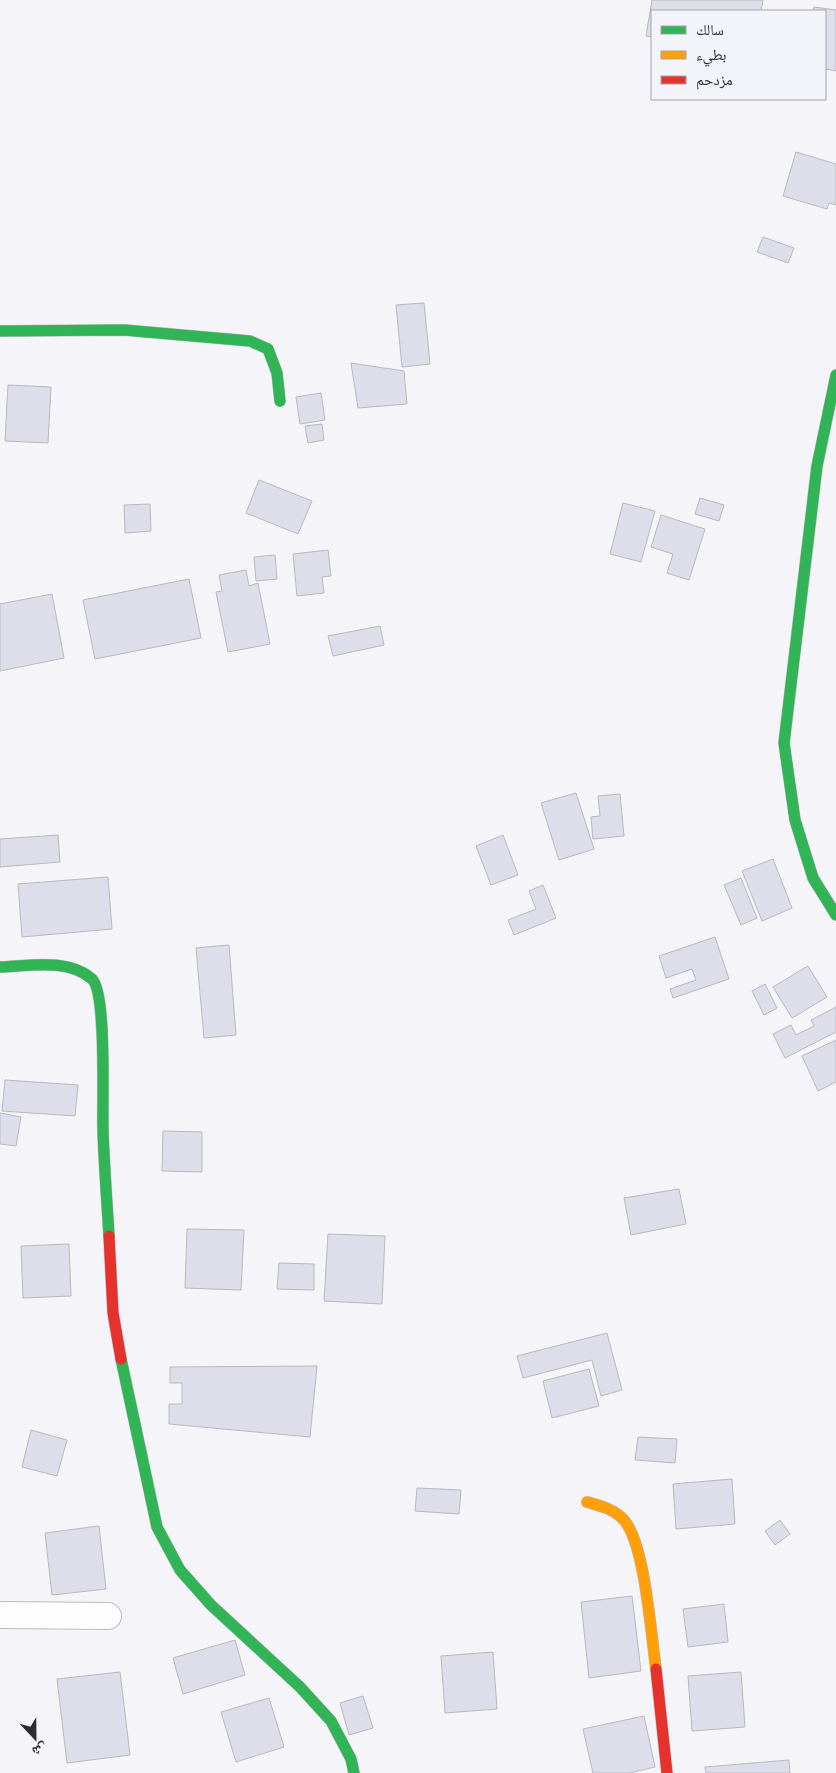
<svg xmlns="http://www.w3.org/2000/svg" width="836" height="1773" font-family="Spectral,'Noto Naskh Arabic',serif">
<rect width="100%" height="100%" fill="#f4f4f9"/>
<g fill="#dedeeb" stroke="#b9b9bc">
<polygon points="652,0 763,0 761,11 652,11 652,37 646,36"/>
<polygon points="814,7 836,10 836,71 825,69 825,11 813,11"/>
<polygon points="796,152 836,164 836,205 829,203 827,209 783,196"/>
<polygon points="763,237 794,248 788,263 757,252"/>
<polygon points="424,303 430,364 402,367 396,305"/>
<polygon points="351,363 404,371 407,404 358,408"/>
<polygon points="8,385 51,387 48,443 5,441"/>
<polygon points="321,393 325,420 300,424 296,397"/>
<polygon points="322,424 324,440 308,443 305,426"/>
<polygon points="259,480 312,501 298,534 246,513"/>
<polygon points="700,498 724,505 719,521 695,514"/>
<polygon points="623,503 655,511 641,562 610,554"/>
<polygon points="150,504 151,531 125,533 124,505"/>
<polygon points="661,515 705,529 689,580 667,573 673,554 651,547"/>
<polygon points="328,550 331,576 322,577 324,593 297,596 293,554"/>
<polygon points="275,555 277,579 256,581 254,557"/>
<polygon points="246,570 249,586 258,583 270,644 228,652 216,592 222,591 219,575"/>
<polygon points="189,579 201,638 95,659 83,600"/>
<polygon points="52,594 64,658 0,671 0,604"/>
<polygon points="380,626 384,645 333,656 328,636"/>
<polygon points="576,793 594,849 559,860 541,803"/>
<polygon points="620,794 624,836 593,839 591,817 600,816 598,796"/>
<polygon points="58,835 60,862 0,867 0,839"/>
<polygon points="503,835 518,875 491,885 476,846"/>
<polygon points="773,859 792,908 762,921 742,871"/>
<polygon points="108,877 112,929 22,937 18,884"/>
<polygon points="741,878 757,918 741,925 724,885"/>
<polygon points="543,885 556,918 514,935 508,920 536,909 529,891"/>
<polygon points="715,937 729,979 673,998 670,989 696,980 692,969 666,978 659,956"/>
<polygon points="229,945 236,1035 204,1038 196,948"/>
<polygon points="808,966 827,997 792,1018 773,987"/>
<polygon points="765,984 777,1008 764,1015 752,991"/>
<polygon points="836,1007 836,1032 785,1058 773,1034 791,1025 796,1035 814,1026 811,1020"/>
<polygon points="836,1040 836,1082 818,1091 802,1056"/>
<polygon points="5,1080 78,1085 75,1116 2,1111"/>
<polygon points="0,1113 21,1117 16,1146 0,1144"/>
<polygon points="163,1131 202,1132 202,1172 162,1171"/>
<polygon points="679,1189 686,1224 631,1235 624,1198"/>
<polygon points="187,1229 244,1230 241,1290 185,1288"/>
<polygon points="328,1234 385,1236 382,1304 324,1301"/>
<polygon points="69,1244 71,1296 23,1298 21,1246"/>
<polygon points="279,1263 314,1264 314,1290 277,1289"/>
<polygon points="607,1333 622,1390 601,1396 592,1360 523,1378 517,1356"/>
<polygon points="317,1366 310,1437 169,1424 169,1404 182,1404 182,1383 170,1383 170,1367"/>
<polygon points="589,1369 599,1406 552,1418 543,1381"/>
<polygon points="31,1430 67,1440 57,1476 22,1467"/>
<polygon points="638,1437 677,1439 675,1463 635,1460"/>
<polygon points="732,1479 735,1524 676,1529 673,1484"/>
<polygon points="417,1488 461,1490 459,1514 415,1511"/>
<polygon points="780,1520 790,1534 775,1545 765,1531"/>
<polygon points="99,1526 106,1589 52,1595 45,1533"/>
<polygon points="632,1596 641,1671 589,1678 581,1602"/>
<polygon points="724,1604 728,1642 688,1647 683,1609"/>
<polygon points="235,1640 245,1675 183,1694 173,1658"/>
<polygon points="493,1652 497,1709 445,1713 441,1656"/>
<polygon points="120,1672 130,1755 67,1763 57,1679"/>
<polygon points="741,1672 745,1727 692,1731 688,1676"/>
<polygon points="363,1696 373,1728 349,1735 340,1703"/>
<polygon points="269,1698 284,1747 236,1762 221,1712"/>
<polygon points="644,1716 655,1767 629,1773 593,1773 583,1729"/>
<polygon points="789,1760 790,1773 706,1773 705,1767"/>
</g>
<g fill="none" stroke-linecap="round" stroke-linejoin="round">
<defs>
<polyline id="street" points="0,1615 108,1616"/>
<g id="fast">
<polyline points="0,331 124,330 250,341 268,349 277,373 280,401"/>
<polyline points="836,375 817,466 784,743 795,820 813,878 836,915"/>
<path d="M0 967C29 966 68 958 92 979 107 993 102 1104 103 1130 104 1165 107 1201 109 1236"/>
<polyline points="121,1359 157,1527 180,1570 211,1605 300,1687 331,1721 351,1759 354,1773"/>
</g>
<path id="slow" d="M587 1502C601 1506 614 1509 624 1520 645 1544 651 1635 656 1669"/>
<g id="jam">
<polyline points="109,1236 113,1313 121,1359"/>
<polyline points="656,1669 667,1773"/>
</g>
</defs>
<use href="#street" stroke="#bcbbbf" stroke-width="28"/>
<use href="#fast" stroke="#bcbbbf" stroke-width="12"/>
<use href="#slow" stroke="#bcbbbf" stroke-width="12"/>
<use href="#jam" stroke="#bcbbbf" stroke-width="12"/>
<use href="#street" stroke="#fdfdfe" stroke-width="26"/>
<use href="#fast" stroke="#30b455" stroke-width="11"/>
<use href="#slow" stroke="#ff9f0a" stroke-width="11"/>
<use href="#jam" stroke="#e5322d" stroke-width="11"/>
</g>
<rect x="651" y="10" width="175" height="90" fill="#f3f3fa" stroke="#a3a3a9"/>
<rect x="661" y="26" width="25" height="8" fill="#30b455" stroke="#a3a3a9"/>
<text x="696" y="35" font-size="15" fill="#2c2c2f">سالك</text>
<rect x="661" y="51" width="25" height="8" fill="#ff9f0a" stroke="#a3a3a9"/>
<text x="696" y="60" font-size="15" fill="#2c2c2f">بطيء</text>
<rect x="661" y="76" width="25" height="8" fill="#e5322d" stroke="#a3a3a9"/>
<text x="696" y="85" font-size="15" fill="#2c2c2f">مزدحم</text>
<g transform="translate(35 1738) rotate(158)" stroke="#f3f3fa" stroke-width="4" paint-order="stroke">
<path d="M0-4L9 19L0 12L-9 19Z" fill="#2c2c2f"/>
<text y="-8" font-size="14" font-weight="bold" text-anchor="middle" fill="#2c2c2f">ش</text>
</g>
</svg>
